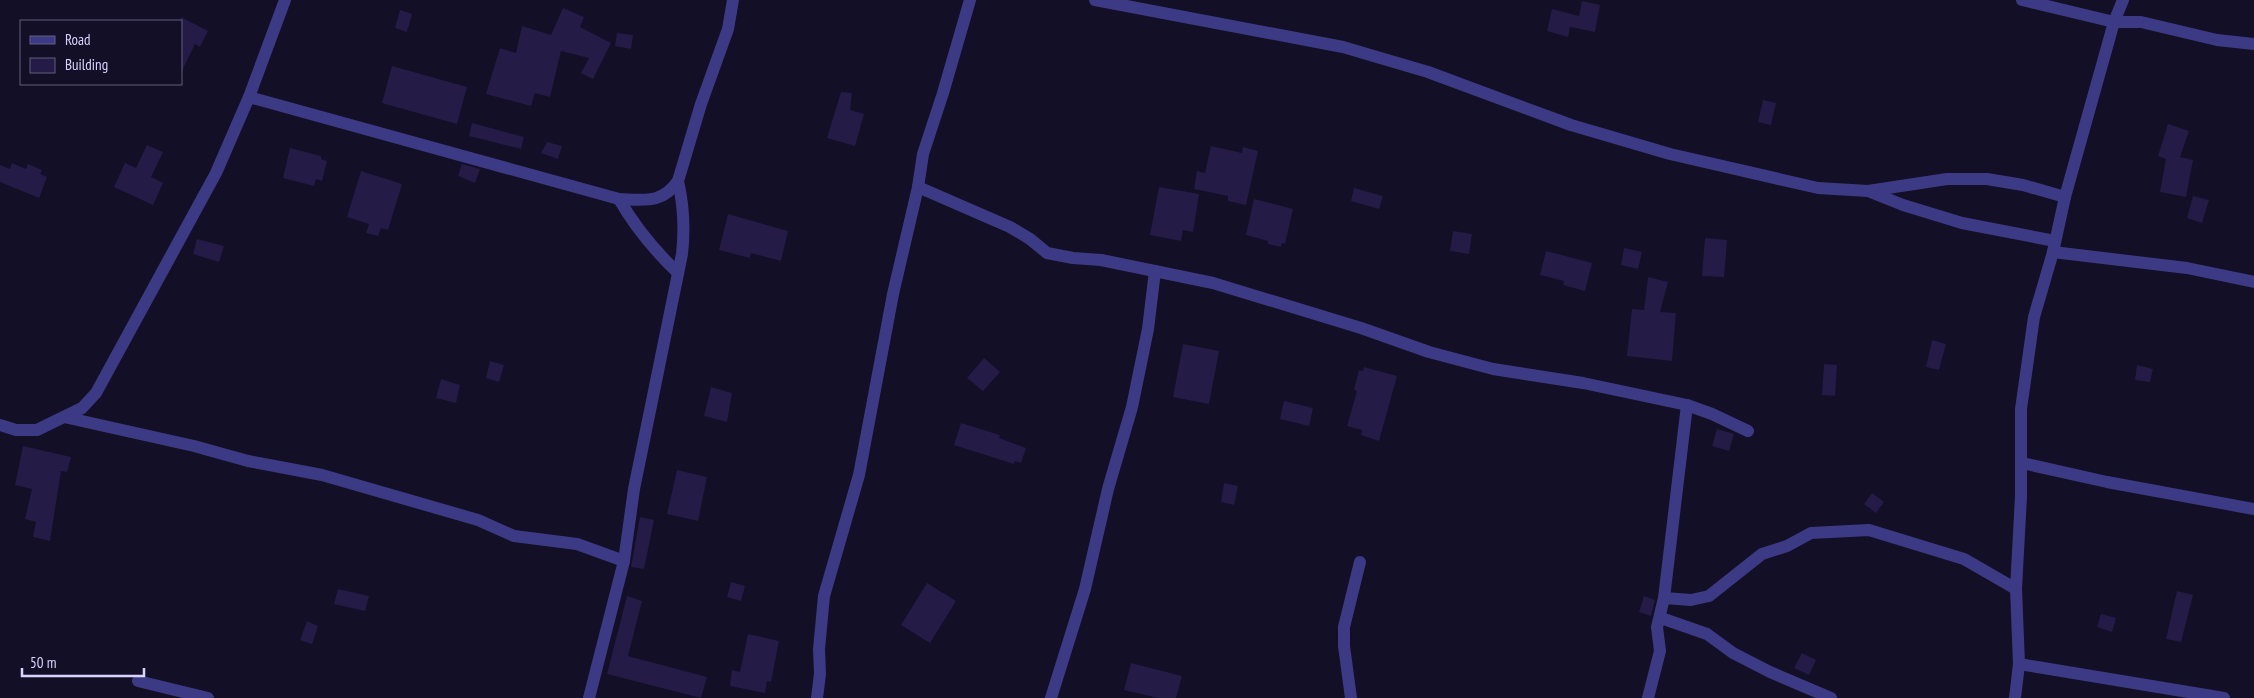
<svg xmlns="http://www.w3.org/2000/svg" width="2254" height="698" font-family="'PT Sans Narrow',sans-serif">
<rect width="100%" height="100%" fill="#130f26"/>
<g fill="#241b47">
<polygon points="1582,1 1600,5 1595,32 1570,27 1568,37 1547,31 1552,9 1579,16"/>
<polygon points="563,8 584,17 580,27 611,43 593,79 581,73 589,58 561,51 550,97 535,93 531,106 486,94 500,48 516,53 522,26 551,35"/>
<polygon points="400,10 412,14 407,32 395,28"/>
<polygon points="181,17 208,31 200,47 195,44 181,73"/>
<polygon points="617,33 633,35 631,49 615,46"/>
<polygon points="392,66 467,87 457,124 382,103"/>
<polygon points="841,92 852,93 850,110 864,114 855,146 827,138"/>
<polygon points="1763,100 1776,103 1771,125 1758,122"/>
<polygon points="472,123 524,137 521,149 469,136"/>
<polygon points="2168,124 2189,131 2180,157 2193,160 2186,197 2160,192 2166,159 2158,156"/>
<polygon points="547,142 562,146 558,159 541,153"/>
<polygon points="147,145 163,152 151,177 163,183 153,205 114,187 125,163 136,168"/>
<polygon points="1211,146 1242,153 1243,147 1258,151 1246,205 1228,201 1228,196 1194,189 1197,171 1205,173"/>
<polygon points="290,148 321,156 321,159 327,161 322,181 316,179 314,186 283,178"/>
<polygon points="12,163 26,169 28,164 42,170 40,174 47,177 39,198 0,182 0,165 10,169"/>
<polygon points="462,164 480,169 475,183 458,176"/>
<polygon points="361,171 402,184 388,230 381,228 378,236 366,233 369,224 347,217"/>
<polygon points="1159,187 1199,194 1193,232 1183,230 1181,241 1150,235"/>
<polygon points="1354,188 1383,196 1379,209 1351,201"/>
<polygon points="2193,196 2209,200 2202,223 2187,218"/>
<polygon points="1254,199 1293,209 1285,244 1282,243 1281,247 1268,244 1268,241 1246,235"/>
<polygon points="728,214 788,231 781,261 751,253 750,258 719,250"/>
<polygon points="1453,231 1472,234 1469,254 1450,251"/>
<polygon points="1705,238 1727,240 1724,277 1702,276"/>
<polygon points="197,239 224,246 219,262 193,254"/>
<polygon points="1624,248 1642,252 1638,269 1621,265"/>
<polygon points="1546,251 1592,263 1585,291 1563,285 1564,281 1540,275"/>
<polygon points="1648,277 1668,282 1660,312 1676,313 1672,361 1627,356 1632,309 1644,310"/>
<polygon points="1932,340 1946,344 1939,370 1926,367"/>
<polygon points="1183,344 1219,351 1209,404 1173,397"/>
<polygon points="984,358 1000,372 983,391 967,378"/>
<polygon points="490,361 504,365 499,382 486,378"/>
<polygon points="1824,364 1837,365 1835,396 1822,395"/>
<polygon points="2137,365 2153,369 2150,382 2135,380"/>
<polygon points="1364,367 1397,376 1379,441 1361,435 1362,430 1347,426 1357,391 1354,390 1359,370 1363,371"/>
<polygon points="441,379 460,385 456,403 436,398"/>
<polygon points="711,387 732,393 727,422 704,416"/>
<polygon points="1284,401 1313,408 1309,426 1280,419"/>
<polygon points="961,423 1000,435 999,438 1026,448 1021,463 1014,461 1014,464 954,445"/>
<polygon points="1717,429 1734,434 1729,451 1712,446"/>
<polygon points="23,446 71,457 67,472 61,471 50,541 33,537 36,522 25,519 32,489 15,485"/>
<polygon points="677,470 707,477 698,521 667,514"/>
<polygon points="1224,483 1238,486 1234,505 1221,502"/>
<polygon points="1872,493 1884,502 1876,513 1864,504"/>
<polygon points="640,517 654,520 644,569 631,567"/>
<polygon points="731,582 745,586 741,601 727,597"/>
<polygon points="927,583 956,601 930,643 901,625"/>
<polygon points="338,589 369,596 365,611 334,604"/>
<polygon points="2177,591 2193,595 2181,642 2166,639"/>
<polygon points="627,596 642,601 628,656 707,677 701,698 607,674"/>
<polygon points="1644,596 1655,600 1651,616 1639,612"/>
<polygon points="2101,614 2116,618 2112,632 2097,627"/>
<polygon points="307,621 318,626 312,644 300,640"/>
<polygon points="748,634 779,641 771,682 767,681 765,693 730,686 732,670 740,672"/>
<polygon points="1802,653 1816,660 1809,675 1794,668"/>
<polygon points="1131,663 1182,676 1176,698 1158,698 1124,690"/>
</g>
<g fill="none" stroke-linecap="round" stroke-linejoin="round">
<g stroke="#3d3a85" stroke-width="12">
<polyline points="1095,0 1343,47 1428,72 1571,125 1670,154 1818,188 1868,191 1947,179 1987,179 2023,185 2065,197"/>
<polyline points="2022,0 2114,22 2141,22 2217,40 2254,44"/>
<path d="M249 97 619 199C645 200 662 204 678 181L701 104 728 29 733 0"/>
<polyline points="918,187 1010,227 1030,239 1047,253 1073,258 1101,260 1213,283 1361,328 1429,352 1493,369 1583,383 1687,405 1712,414 1748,431"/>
<polyline points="1868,191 1903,205 1962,223 2055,241"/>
<path d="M619 199C635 227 655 251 678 273"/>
<polyline points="2053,252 2187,268 2254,282"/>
<polyline points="64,417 194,446 248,461 322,475 478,520 514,536 577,544 624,561"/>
<polyline points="0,425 16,430 37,430 82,408 96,393 216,173 249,97 285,0"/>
<polyline points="2022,463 2107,482 2254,509"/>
<polyline points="1664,598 1691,600 1709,596 1762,554 1787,546 1811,533 1869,530 1964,559 2016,589"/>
<polyline points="1661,618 1707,634 1733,653 1770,672 1831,698"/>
<polyline points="2019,664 2224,698"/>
<polyline points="138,681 208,698"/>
<path d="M589 698 624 561 634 489 682 254C685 228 684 207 678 181"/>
<polyline points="817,698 820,674 819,649 824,596 859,475 893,294 918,187 923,154 943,93 970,0"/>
<polyline points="1051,698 1085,589 1108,489 1132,407 1148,329 1155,271"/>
<polyline points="1351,698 1344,646 1344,627 1360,562"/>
<polyline points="1648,698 1660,651 1657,627 1664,598 1687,405"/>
<polyline points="2015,698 2019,664 2016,589 2021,496 2021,409 2034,317 2053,252 2065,197 2114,22 2123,0"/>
</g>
</g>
<rect x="20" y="20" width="162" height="65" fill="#130f26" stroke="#625e7d"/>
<rect x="30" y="36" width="25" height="8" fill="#3d3a85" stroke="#625e7d"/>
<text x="65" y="45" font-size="15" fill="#d9d4ff">Road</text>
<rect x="30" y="58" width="25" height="15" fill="#241b47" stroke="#625e7d"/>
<text x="65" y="70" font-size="15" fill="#d9d4ff">Building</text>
<path d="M22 668v8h122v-8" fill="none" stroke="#d9d4ff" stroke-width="2.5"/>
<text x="30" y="668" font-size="15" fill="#d9d4ff" stroke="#130f26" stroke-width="4" paint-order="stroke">50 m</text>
</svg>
